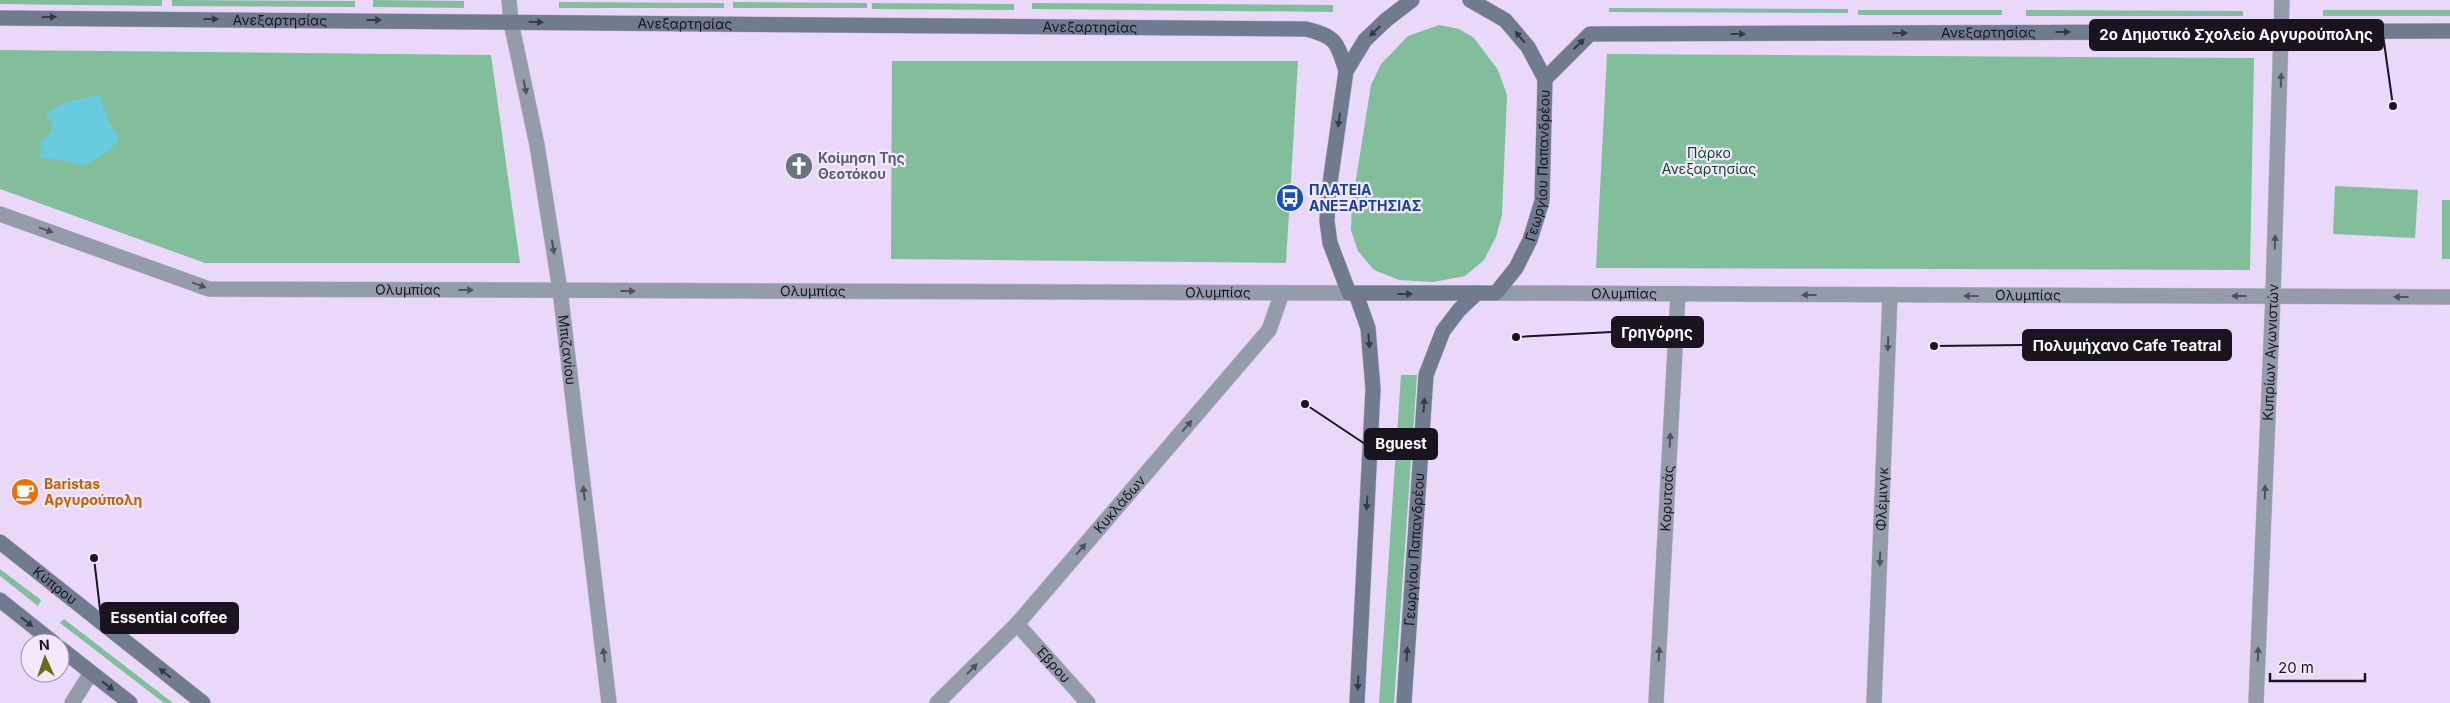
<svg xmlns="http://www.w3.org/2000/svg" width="2450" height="703" font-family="Inter,sans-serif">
<rect width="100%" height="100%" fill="#e9d8fa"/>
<g fill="#82be9c">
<polygon points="0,0 162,0 162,6 0,4"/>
<polygon points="172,0 355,1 355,7 172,6"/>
<polygon points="373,0 464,1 464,8 373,7"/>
<polygon points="559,2 724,3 724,8 559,8"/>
<polygon points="733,2 867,3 867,8 733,8"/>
<polygon points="872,3 1014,4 1014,10 872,9"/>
<polygon points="1032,3 1333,5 1333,12 1032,9"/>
<polygon points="1609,8 1848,9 1848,13 1609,12"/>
<rect x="1858" y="10" width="144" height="5"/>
<polygon points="2026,10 2243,11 2243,16 2026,16"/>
<rect x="2323" y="10" width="127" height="6"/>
<polygon points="1439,25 1459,29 1474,38 1498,70 1507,95 1502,215 1496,237 1484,260 1465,276 1433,282 1399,280 1374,270 1358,251 1351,230 1352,204 1371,85 1381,64 1408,36"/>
<polygon points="0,50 491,55 520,263 205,263 0,189"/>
<polygon points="1607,54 2254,58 2250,270 1596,268"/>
<polygon points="892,61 1298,61 1286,263 891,259"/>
<polygon points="2335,186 2418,190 2415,238 2333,234"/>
<rect x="2442" y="200" width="8" height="59"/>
<polygon points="1401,375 1417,375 1394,703 1379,703"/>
<polygon points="0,569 41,600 38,606 0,576"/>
<polygon points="64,619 173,703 164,703 60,623"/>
</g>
<polygon fill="#68ccde" points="100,95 108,120 119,139 109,151 85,165 40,157 41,140 48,136 53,126 46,113 66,102"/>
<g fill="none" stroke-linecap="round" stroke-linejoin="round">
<defs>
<g id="street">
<path id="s1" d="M509 0 511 22 537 145 560 290 609 703"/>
<path id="s2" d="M0 214 209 289 1349 293"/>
<path id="s3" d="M1496 293 2450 297"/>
<path id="s4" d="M1017 624 1088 703"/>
<polyline points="72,703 91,673"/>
<path id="s5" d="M937 703 1017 624 1269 330 1282 293"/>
<path id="s6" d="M1656 703 1678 294"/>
<path id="s7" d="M1874 703 1890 295"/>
<path id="s8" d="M2256 703 2273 296 2282 0"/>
</g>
<g id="secondary">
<path id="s9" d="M1412 0 1386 20 1365 40 1346 71 1328 197 1327 221 1330 243 1349 293H1496L1516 268 1530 240 1542 201 1545 79 1528 47 1505 20 1470 0"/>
<path id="s10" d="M0 18 1306 29C1337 37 1337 42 1346 71"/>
<path id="s11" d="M1545 79 1590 34 2450 31"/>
<polyline points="1356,294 1368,328 1373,389 1357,703"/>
<path id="s12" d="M0 542 203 703"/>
<polyline points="0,600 54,643"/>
<polyline points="60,648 130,703"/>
<path id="s13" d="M1404 703 1426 375 1443 331 1459 310 1477 293"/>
</g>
</defs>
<use href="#street" stroke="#c4b5d3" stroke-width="16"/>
<use href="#secondary" stroke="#c4b5d3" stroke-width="16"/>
<use href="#street" stroke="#949caa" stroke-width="15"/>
<use href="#secondary" stroke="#707b8f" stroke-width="15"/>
</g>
<defs><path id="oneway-solid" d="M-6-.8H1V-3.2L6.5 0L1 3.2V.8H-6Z" transform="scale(1.25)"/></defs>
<g fill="#393847">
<use href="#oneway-solid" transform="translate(49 17) rotate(-1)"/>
<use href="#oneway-solid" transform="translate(211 19)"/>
<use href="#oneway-solid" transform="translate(374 20)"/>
<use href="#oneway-solid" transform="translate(536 22) rotate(1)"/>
<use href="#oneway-solid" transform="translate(1375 31) rotate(136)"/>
<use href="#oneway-solid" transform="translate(2063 32)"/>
<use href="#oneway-solid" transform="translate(1900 33)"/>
<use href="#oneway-solid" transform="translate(1738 34)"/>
<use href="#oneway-solid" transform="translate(1520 37) rotate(-130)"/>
<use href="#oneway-solid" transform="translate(1579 44) rotate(-44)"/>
<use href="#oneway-solid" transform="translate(1339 120) rotate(98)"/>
<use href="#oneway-solid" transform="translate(1405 294)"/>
<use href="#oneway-solid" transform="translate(1369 341) rotate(85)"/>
<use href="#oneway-solid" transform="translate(1424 405) rotate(-86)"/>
<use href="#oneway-solid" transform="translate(1367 503) rotate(93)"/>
<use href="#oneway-solid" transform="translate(27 622) rotate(38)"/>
<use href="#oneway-solid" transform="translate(1407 654) rotate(-86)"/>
<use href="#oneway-solid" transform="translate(165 673) rotate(-142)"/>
<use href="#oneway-solid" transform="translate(1358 683) rotate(93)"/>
<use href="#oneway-solid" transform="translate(108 686) rotate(38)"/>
</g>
<g fill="#51515e">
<use href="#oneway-solid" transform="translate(2281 80) rotate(-88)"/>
<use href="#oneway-solid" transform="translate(525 87) rotate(78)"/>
<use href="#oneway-solid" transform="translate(46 230) rotate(20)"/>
<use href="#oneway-solid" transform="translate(2275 242) rotate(-88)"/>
<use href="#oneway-solid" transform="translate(553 247) rotate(81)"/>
<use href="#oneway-solid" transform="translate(199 285) rotate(20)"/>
<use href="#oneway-solid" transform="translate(466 290)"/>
<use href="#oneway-solid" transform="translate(628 291)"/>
<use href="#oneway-solid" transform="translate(1809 295) rotate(-180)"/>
<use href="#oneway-solid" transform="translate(1971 296) rotate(-180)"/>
<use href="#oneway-solid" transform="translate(2239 296) rotate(-180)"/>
<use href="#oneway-solid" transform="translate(2401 297) rotate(-180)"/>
<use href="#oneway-solid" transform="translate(1888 344) rotate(92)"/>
<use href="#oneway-solid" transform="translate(1187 426) rotate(-49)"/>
<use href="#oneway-solid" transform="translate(1670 440) rotate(-87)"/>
<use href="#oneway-solid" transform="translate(2265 492) rotate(-88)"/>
<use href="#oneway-solid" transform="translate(584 493) rotate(-97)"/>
<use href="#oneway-solid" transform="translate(1081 549) rotate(-49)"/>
<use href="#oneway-solid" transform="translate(1880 559) rotate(92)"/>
<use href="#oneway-solid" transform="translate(1659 654) rotate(-87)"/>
<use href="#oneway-solid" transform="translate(2258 654) rotate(-88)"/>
<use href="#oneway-solid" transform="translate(604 655) rotate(-97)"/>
<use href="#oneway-solid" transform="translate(972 669) rotate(-45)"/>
</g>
<defs>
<symbol id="church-disc" viewBox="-11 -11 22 22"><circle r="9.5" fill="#6b7280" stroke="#f3e8fd"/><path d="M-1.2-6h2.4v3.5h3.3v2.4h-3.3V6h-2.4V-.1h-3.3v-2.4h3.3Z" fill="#fff"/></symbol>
<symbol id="bus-disc" viewBox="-11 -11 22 22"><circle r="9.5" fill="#1a4fb4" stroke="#f3e8fd"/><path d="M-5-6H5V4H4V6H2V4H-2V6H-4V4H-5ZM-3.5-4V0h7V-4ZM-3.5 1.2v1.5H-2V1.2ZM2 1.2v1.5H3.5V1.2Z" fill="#fff"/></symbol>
<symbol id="cafe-disc" viewBox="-11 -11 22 22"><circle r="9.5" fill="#e8710a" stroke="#f3e8fd"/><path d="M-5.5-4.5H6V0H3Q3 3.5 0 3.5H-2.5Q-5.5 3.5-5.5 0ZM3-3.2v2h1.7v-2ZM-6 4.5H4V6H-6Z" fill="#fff"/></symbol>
</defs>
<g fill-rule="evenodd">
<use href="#church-disc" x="783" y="150" width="32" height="32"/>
<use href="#bus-disc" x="1274" y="182" width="32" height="32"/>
<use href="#cafe-disc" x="9" y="476" width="32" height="32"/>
</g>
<g text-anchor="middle" stroke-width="4.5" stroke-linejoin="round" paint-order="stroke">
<g font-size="14" fill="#1b1420" stroke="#f3e8fd">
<text dy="5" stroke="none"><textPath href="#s10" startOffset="280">Ανεξαρτησίας</textPath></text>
<text dy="5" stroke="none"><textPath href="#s10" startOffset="685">Ανεξαρτησίας</textPath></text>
<text dy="5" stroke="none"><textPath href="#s10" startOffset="1090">Ανεξαρτησίας</textPath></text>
<text dy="5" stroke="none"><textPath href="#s11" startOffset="462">Ανεξαρτησίας</textPath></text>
<text dy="5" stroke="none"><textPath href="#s9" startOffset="611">Γεωργίου Παπανδρέου</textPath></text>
<text dy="5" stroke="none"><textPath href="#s2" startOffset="421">Ολυμπίας</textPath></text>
<text dy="5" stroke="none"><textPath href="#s2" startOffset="826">Ολυμπίας</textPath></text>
<text dy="5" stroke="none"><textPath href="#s2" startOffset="1231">Ολυμπίας</textPath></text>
<text dy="5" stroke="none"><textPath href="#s3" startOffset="128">Ολυμπίας</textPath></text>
<text dy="5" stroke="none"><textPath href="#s3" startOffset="532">Ολυμπίας</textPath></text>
<text dy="5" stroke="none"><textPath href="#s1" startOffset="355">Μπιζανίου</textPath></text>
<text dy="5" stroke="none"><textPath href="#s8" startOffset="351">Κυπρίων Αγωνιστών</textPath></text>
<text dy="5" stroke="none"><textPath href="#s6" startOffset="205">Κορυτσάς</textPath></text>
<text dy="5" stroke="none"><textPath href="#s7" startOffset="204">Φλέμινγκ</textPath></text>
<text dy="5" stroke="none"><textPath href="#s5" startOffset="270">Κυκλάδων</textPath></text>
<text dy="5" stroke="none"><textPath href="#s13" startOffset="154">Γεωργίου Παπανδρέου</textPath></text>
<text dy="5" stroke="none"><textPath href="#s12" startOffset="70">Κύπρου</textPath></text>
<text dy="5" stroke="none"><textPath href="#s4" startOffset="54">Έβρου</textPath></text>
</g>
<g font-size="14" fill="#0e4a2e" stroke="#f3e8fd">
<text x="1709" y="158">Πάρκο<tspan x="1709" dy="16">Ανεξαρτησίας</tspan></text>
</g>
<g font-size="14" font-weight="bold" fill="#5b616d" stroke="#f3e8fd" text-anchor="start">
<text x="818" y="163">Κοίμηση Της<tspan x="818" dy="16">Θεοτόκου</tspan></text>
</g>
<g font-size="14" font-weight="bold" fill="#164399" stroke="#f3e8fd" text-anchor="start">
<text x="1309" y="195">ΠΛΑΤΕΙΑ<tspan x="1309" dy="16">ΑΝΕΞΑΡΤΗΣΙΑΣ</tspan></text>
</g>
<g font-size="14" font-weight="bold" fill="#c56008" stroke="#f3e8fd" text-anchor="start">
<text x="44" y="489">Baristas<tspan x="44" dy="16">Αργυρούπολη</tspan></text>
</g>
</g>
<path fill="none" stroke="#1b1420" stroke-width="2" d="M2393 106L2383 35M1516 337L1612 332M1934 346L2023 345M1305 404L1365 444M94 558L101 618"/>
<g fill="#1b1420" stroke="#f3e8fd" stroke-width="2">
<circle cx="2393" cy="106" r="5"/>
<circle cx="1516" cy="337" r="5"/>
<circle cx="1934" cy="346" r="5"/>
<circle cx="1305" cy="404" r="5"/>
<circle cx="94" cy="558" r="5"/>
</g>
<g fill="#1b1420" stroke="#1b1420" stroke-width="2">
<rect x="2090" y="20" width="293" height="30" rx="5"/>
<rect x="1612" y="317" width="91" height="30" rx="5"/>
<rect x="2023" y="330" width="208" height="30" rx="5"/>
<rect x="1365" y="429" width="72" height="30" rx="5"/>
<rect x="101" y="603" width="137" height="30" rx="5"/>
</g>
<g font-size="15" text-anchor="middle" font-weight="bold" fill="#fff">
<text x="2236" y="40">2ο Δημοτικό Σχολείο Αργυρούπολης</text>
<text x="1657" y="338">Γρηγόρης</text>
<text x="2127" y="351">Πολυμήχανο Cafe Teatral</text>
<text x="1401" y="449">Bguest</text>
<text x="169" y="623">Essential coffee</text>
</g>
<g transform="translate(45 658) rotate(357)"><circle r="24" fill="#f3e8fd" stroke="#9d93a5"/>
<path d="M0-4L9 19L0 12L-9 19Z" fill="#686e13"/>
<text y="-8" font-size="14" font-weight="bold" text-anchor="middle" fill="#1b1420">N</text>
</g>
<path d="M2270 673v8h95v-8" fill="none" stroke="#1b1420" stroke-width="2.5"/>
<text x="2278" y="673" font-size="15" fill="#1b1420" stroke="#f3e8fd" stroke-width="4" paint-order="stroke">20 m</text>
</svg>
